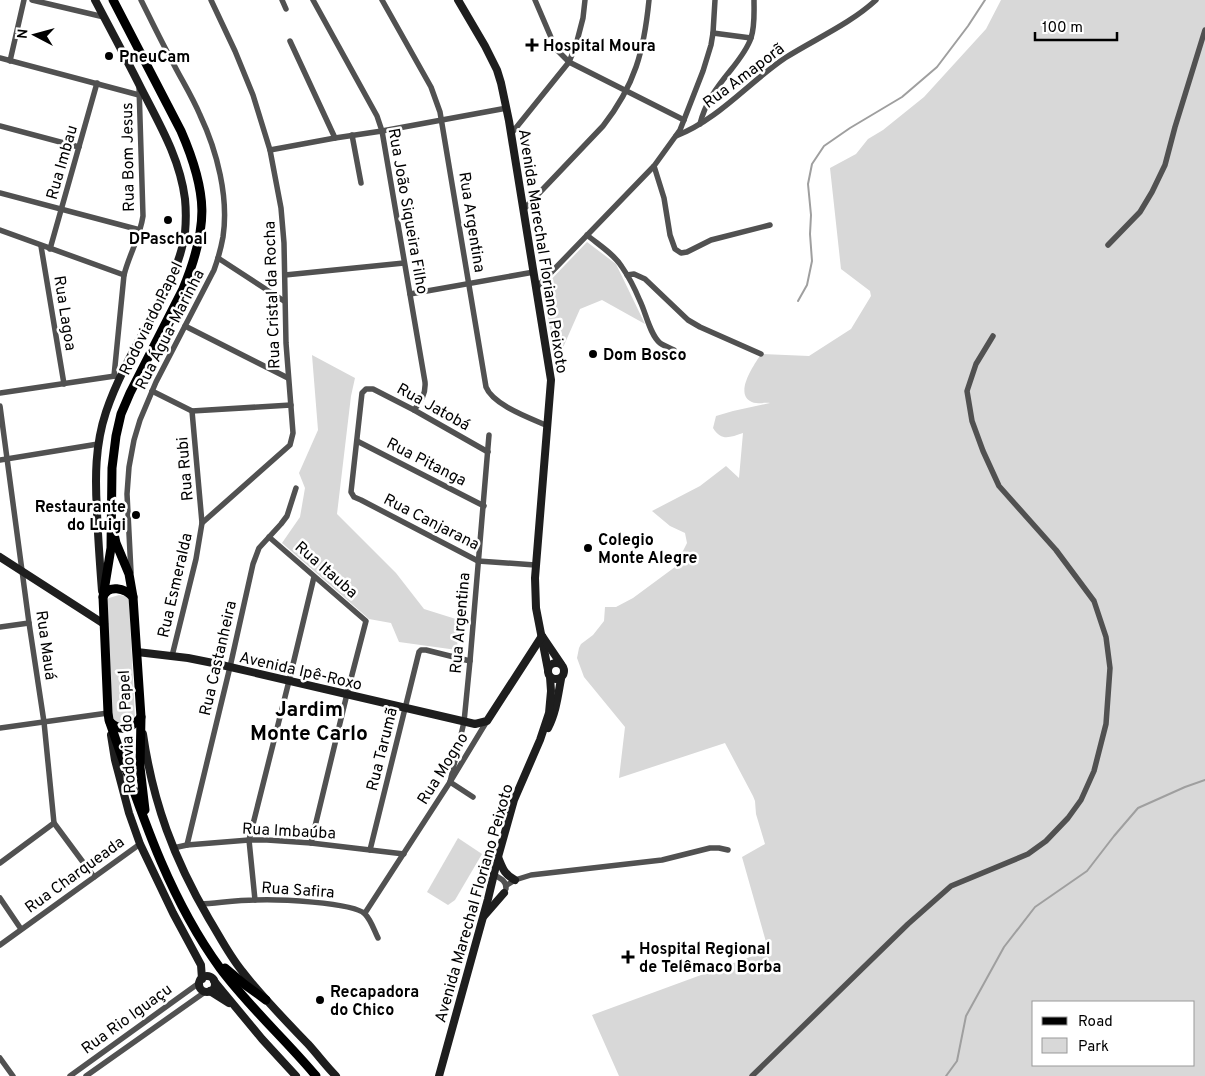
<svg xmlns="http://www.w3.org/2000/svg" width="1205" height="1076" font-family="Overpass,sans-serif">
<rect width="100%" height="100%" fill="#fff"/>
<g fill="#d8d8d8" fill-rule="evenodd">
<path d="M1001 0H1205V1076H619L592 1015 761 953 768 949 742 857 765 844 756 814 755 801 753 796 725 743 619 778 625 727 584 677 577 658 579 648 581 644 593 635 604 621 605 607H616L633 598 675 567 687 543 685 533 670 526 652 511 700 486 726 466 739 478 743 433C730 437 722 442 713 428L716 416 733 411 770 403C765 402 755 405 750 401 735 392 754 365 761 354L809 356 851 329 871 296 870 291 841 269 830 168 856 154 868 139 883 130 924 97 986 29ZM1034 1002H1194V1065H1034Z"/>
<polygon points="587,242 616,264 645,324 602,300 580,309 561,352 555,358 543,288"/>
<polygon points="312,355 355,378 351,396 337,514 396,573 424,609 459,620 457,650 399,642 391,623 369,619 282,543 300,517 305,488 299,473 318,430"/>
<polygon points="119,595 125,596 129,599 129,601 135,718 124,726 111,723 105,601 109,598"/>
<polygon points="458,838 482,854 455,900 448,905 427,892"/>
</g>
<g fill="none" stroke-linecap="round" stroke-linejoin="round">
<g stroke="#9f9f9f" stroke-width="2">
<polyline points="798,301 807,285 812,261 810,234 811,215 808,184 812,164 824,146 850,128 902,97 937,67 968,26 985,0"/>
<polyline points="946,1076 957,1061 966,1016 1004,947 1035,907 1087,871 1114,836 1138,808 1185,787 1205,780"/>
</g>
<g stroke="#515151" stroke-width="5.5">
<polyline points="32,0 104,17"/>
<polyline points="282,0 286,9"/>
<path d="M313 0 377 116 382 131 425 382C426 394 421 401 414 410"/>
<path d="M382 0 431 87 440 112 486 387C493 405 530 418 548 426"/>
<polyline points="535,0 556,49 569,62 684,120"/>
<polyline points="713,33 751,38"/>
<polyline points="290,41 335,138"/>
<polyline points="0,58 139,95"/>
<polyline points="10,61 24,0"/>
<path d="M700 124C705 103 717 87 730 71 738 61 747 50 751 38 755 26 754 12 754 0"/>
<polyline points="0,126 79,147"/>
<polyline points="511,134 569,62 576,45 583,18 585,0"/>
<polyline points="352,135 361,183"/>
<path d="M676 136C719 119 748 83 785 58 815 39 850 24 876 0"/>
<polyline points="270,150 335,138 382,131 507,108"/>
<polyline points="654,166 664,198 670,235 675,249 681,253 687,252 711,240 770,225"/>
<polyline points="0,193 140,230"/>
<path d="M524 209 603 126C635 85 644 51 649 0"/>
<polyline points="0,230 124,275"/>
<path d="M587 235C599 245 614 254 622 267 629 277 635 289 640 301 646 313 650 335 660 343 664 346 670 348 674 350"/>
<polyline points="1108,245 1140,212 1152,192 1165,165 1175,127 1205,30"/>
<polyline points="41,246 64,384"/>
<polyline points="50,249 97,83"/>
<polyline points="218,258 284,301"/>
<polyline points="285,275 404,263"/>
<polyline points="627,275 634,274 645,279 688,320 700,327 761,354"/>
<polyline points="537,287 654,166 680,130 703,71 711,45 713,33 715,0"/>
<polyline points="410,294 534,272"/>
<polyline points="185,326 288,378"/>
<path d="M114 376 124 275C129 255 140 237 143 216L139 86"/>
<polyline points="152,391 192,411 291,405"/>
<polyline points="0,393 115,376"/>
<polyline points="0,406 29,623 44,722 54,823 94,877"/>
<polyline points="192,411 202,523"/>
<polyline points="357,441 484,506"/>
<polyline points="488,452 414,410 373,389 366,389 362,393 351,492 354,497 361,500 478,561 535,565"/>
<polyline points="0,460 98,444"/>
<polyline points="269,537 366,621 347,694 311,843"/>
<path d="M131 572 127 494 129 467 134 440 140 420 156 382 214 270C218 259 221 248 223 237 229 197 217 151 200 115 192 96 181 79 172 61 161 41 151 20 141 0"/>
<polyline points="0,627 29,623"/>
<polyline points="172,656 196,559 202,523 290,445 293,433 286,343 284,243 281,208 270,150 253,95 235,51 211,0"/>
<polyline points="0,728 108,713"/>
<polyline points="450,782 464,722 470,661 489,435"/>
<polyline points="450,782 473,797"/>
<polyline points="187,845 230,667 253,564 259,548 281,524 287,516 296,488"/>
<polyline points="173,848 187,845 249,840 267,840 311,843 404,854"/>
<polyline points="370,850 419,652 421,650 426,650 470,661"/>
<polyline points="0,863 54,823"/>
<path d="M494 875C500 878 507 881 506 889"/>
<polyline points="507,885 515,880 531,875 662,860 710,848 719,848 728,850"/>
<polyline points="0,898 21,929"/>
<polyline points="255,900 249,840 289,681 314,577"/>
<path d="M200 904C218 903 237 900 255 900 274 899 353 902 365 914 371 920 374 930 378 938"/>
<polyline points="365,913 450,782 487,721"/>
<polyline points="0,945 140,844"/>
<polyline points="0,1058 13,1076"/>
<polyline points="70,1076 199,983"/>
<polyline points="86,1076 205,992"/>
<polyline points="752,1076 908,924 951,886 1028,854 1046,841 1068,818 1081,800 1094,771 1106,724 1110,668 1106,637 1094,601 1056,550 999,486 983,451 972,421 967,391 976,364 993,336"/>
</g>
<g stroke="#1e1e1e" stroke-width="8">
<path d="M95 0C111 30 127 60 142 90 160 125 180 159 185 199 186 209 186 222 185 233 182 256 171 279 161 300 142 336 119 373 106 412 95 445 95 478 97 512 98 539 100 565 102 591"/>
<polyline points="458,0 485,46 497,70 501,83 509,121 551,380 535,578 536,608 548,670"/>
<polyline points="0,557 104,624"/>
<polyline points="542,636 561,664"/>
<polyline points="137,652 188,658 213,663 475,724 487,721 542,636"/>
<circle cx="556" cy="671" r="8"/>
<path d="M548 728C556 713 558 695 561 679"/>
<path d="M143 734C153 803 174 859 209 919 220 937 229 955 242 971 262 997 285 1020 308 1044 318 1055 326 1066 336 1076"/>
<polyline points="111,735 115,760 129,813 140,844 173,913 201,965 202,979"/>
<path d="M498 857C503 869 504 874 515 880"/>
<polyline points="484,916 504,893"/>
<circle cx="207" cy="984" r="8"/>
<polyline points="214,981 262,1039 296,1076"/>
<polyline points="210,991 229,1003"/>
<polyline points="439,1076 488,899 498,857 514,800 540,740 549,713 551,691 550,677"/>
</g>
<g stroke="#000" stroke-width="9">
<path d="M113 0 181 131C208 193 209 226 183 289L130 393 121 414 116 436 112 468 111 548 103 597 108 713 109 720C139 806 166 894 220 968 249 1007 285 1039 316 1076"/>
<polyline points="114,534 116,543 129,574 133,597 141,717 140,767 145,810"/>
<path d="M103 597C108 584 125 588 133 597"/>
<path d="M110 722C121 733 132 728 141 717"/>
<polyline points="225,968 244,984 266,1000"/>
</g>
</g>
<g fill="#000" stroke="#fff" stroke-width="2">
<path d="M529.5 37.5h5v5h5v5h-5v5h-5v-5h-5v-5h5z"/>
<circle cx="109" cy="56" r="5"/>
<circle cx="168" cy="220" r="5"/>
<circle cx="593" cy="354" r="5"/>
<circle cx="136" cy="515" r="5"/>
<circle cx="588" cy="548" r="5"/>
<path d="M625.5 949.5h5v5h5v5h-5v5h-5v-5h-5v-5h5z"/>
<circle cx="320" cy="1000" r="5"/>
</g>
<g text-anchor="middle" stroke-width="5" stroke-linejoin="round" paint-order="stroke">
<g font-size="16" font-weight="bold" fill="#000" stroke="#fff" text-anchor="start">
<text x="543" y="51">Hospital Moura</text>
<text x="119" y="62">PneuCam</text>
<text x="168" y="244" text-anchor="middle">DPaschoal</text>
<text x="603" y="360">Dom Bosco</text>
<text x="126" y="512" text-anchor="end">Restaurante<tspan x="126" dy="18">do Luigi</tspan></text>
<text x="598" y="545">Colegio<tspan x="598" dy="18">Monte Alegre</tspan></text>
<text x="639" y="954">Hospital Regional<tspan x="639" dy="18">de Telêmaco Borba</tspan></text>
<text x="330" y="997">Recapadora<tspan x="330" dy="18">do Chico</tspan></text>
</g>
<g font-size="16" fill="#000" stroke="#fff">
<text transform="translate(743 75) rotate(-37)" y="6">Rua Amaporã</text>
<text transform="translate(127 157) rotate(-91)" y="6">Rua Bom Jesus</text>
<text transform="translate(61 162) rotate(-74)" y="6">Rua Imbau</text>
<text transform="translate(409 211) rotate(80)" y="6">Rua João Siqueira Filho</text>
<text transform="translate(473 222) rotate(81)" y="6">Rua Argentina</text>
<text transform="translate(544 251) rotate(81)" y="6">Avenida Marechal Floriano Peixoto</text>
<text transform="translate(271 295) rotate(-92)" y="6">Rua Cristal da Rocha</text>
<text transform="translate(66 313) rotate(81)" y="6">Rua Lagoa</text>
<text transform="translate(150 318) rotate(-64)" y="6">Rodovia do Papel</text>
<text transform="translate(169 329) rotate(-63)" y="6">Rua Água-Marinha</text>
<text transform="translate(434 406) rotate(29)" y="6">Rua Jatobá</text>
<text transform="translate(427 461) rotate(27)" y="6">Rua Pitanga</text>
<text transform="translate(184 469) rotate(-95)" y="6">Rua Rubi</text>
<text transform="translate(432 521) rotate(27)" y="6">Rua Canjarana</text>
<text transform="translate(327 569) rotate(41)" y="6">Rua Itauba</text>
<text transform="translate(174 585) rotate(-77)" y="6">Rua Esmeralda</text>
<text transform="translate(459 623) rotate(-85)" y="6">Rua Argentina</text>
<text transform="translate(47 645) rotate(82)" y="6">Rua Mauá</text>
<text transform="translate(217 658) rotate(-77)" y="6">Rua Castanheira</text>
<text transform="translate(301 670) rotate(13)" y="6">Avenida Ipê-Roxo</text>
<text transform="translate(126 732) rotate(-93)" y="6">Rodovia do Papel</text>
<text transform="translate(381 749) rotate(-76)" y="6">Rua Tarumã</text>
<text transform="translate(442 768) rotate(-58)" y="6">Rua Mogno</text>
<text transform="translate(289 830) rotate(3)" y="6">Rua Imbaúba</text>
<text transform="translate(74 874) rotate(-36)" y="6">Rua Charqueada</text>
<text transform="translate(298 889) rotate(4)" y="6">Rua Safira</text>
<text transform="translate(473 903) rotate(-74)" y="6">Avenida Marechal Floriano Peixoto</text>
<text transform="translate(126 1018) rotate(-36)" y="6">Rua Rio Iguaçu</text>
</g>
<g font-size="21" font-weight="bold" fill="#000" stroke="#fff">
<text x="309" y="716">Jardim<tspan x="309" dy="24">Monte Carlo</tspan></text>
</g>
</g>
<rect x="1032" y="1001" width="162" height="65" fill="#ffffff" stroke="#999999"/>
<rect x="1042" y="1017" width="25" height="8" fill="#000000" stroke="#999999"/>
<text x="1078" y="1026" font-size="15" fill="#000000">Road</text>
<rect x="1042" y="1038" width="25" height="15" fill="#d8d8d8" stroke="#999999"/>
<text x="1078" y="1051" font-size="15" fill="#000000">Park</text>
<g transform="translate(35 35) rotate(276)" stroke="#ffffff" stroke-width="4" paint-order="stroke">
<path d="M0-4L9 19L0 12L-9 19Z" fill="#000000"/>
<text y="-8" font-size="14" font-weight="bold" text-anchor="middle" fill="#000000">N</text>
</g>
<path d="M1035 32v8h82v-8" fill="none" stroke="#000000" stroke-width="2.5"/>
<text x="1042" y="32" font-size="15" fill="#000000" stroke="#ffffff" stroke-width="4" paint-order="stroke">100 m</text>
</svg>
